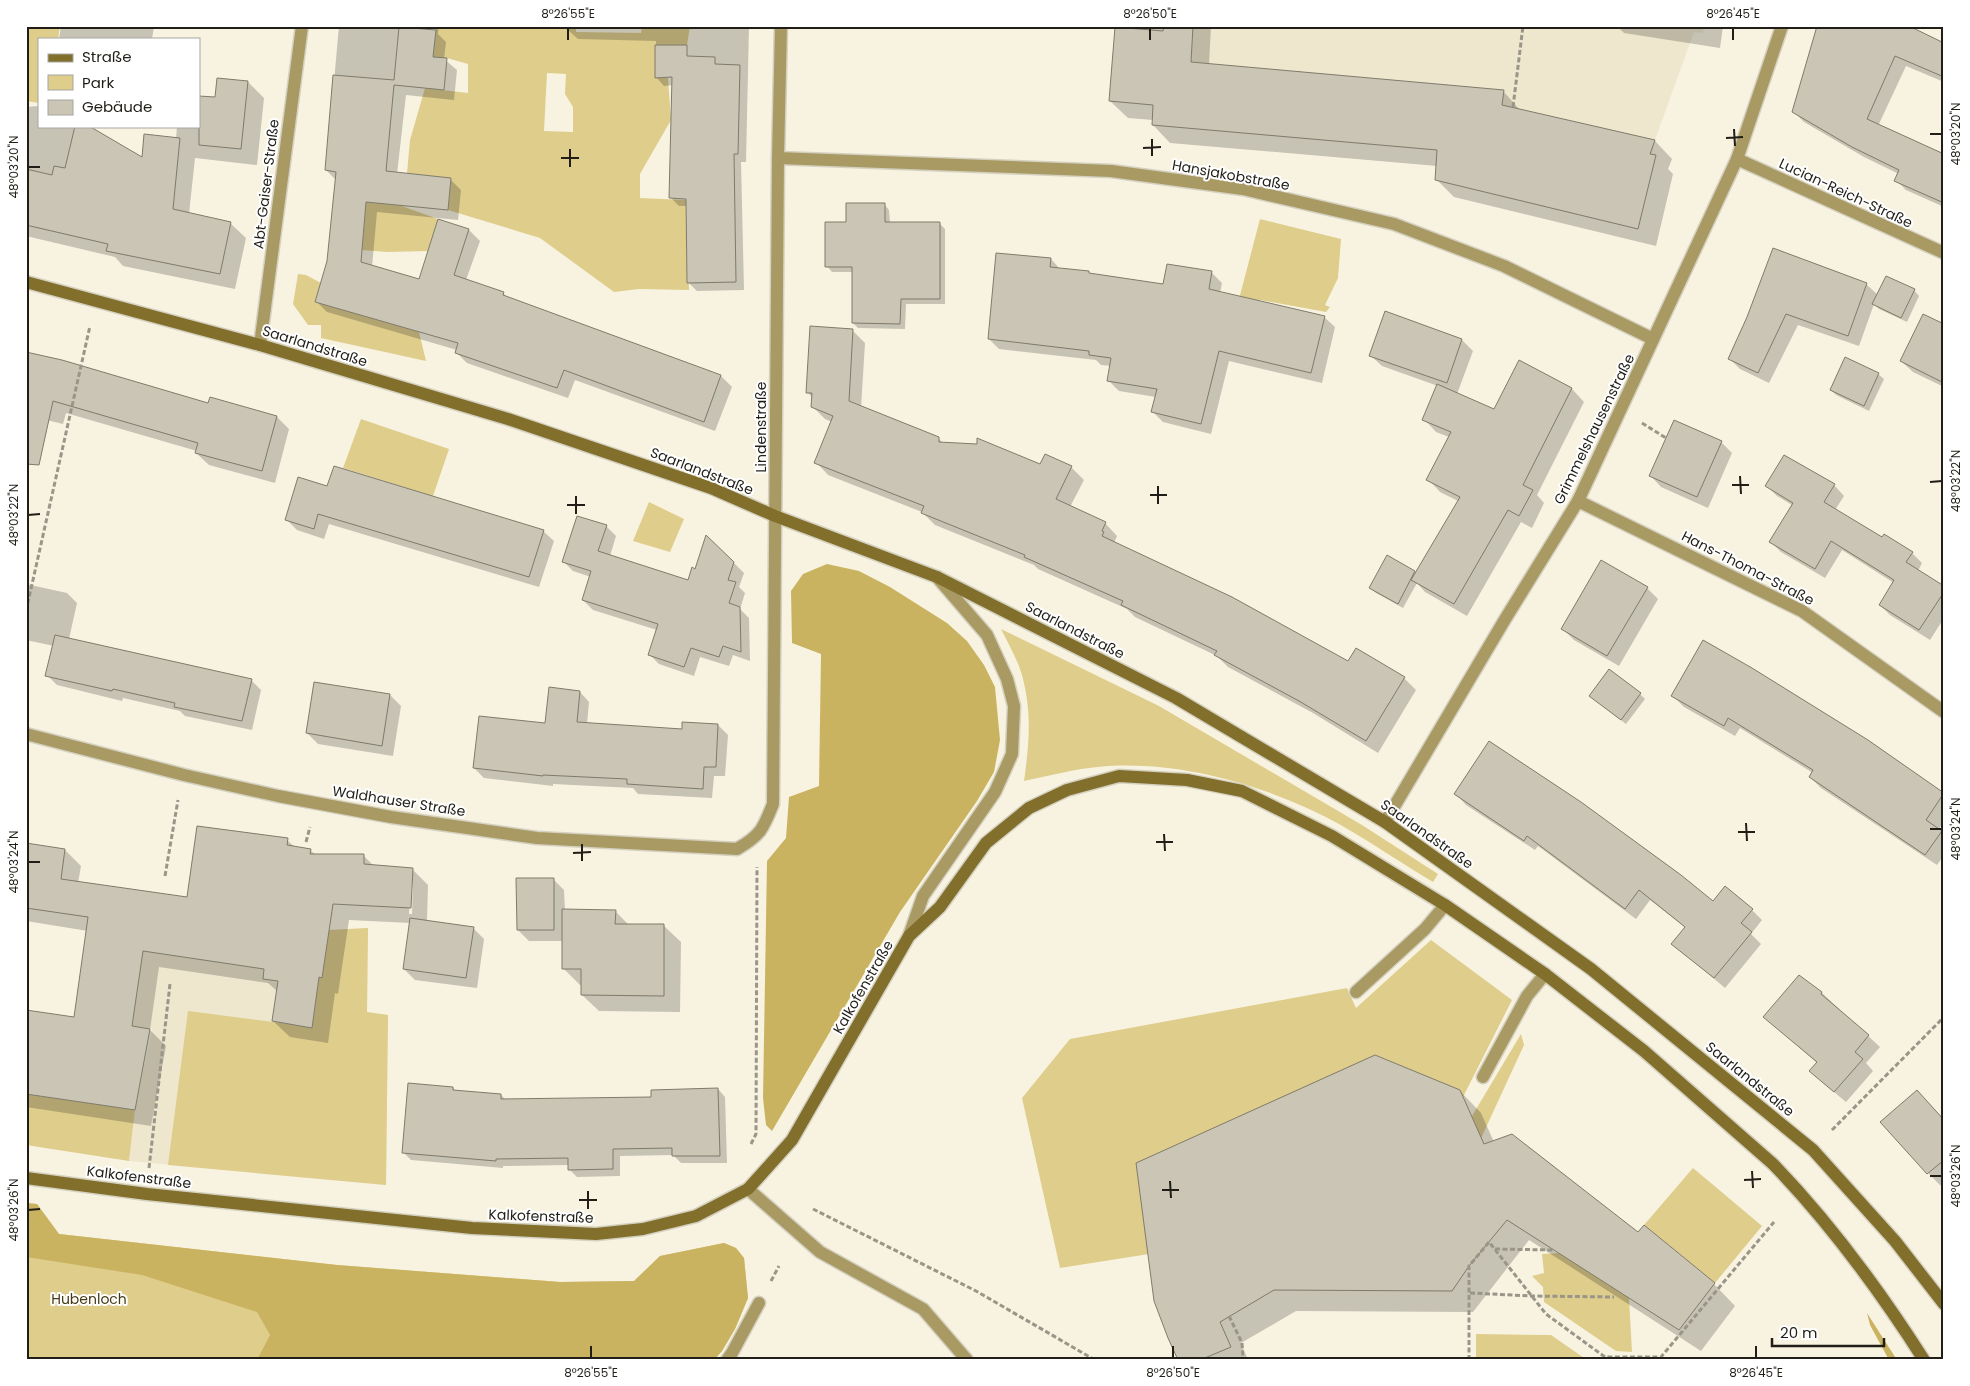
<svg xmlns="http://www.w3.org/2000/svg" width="1970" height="1386" font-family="Poppins,sans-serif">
<rect width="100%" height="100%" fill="#f8f3e1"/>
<g fill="#eee7ce">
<polygon points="1164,26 1704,26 1703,33 1694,32 1655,140 1652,154 1656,155 1638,229 1435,180 1436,150 1152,125 1153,105 1109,101 1115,27 1163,31"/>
<polygon points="197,826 288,838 287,845 311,849 299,924 329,930 368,928 367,1012 388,1015 386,1185 129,1161 135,1110 152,1029 132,1026 150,903 279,887 190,875"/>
</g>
<g fill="#dfcd8c" fill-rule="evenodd">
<polygon points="26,26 60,26 58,39 39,39 39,103 26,101"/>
<path d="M436 26H576V32L641 33 642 26H690L687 45H655V77L668 78 671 120 640 174V198L686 200 689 290 639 289 614 292 540 238 448 210 451 178 407 173 410 140 425 88 468 93V64L447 58 433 57ZM547 73 566 74 565 94 573 107V132L544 131Z"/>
<polygon points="366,202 399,205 438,219 428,251 387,252 362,250"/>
<polygon points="1260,219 1341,239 1338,278 1325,305 1330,307 1326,312 1260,300 1238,303"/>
<polygon points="298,274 306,275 321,283 315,302 419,332 426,361 321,338 321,325 308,325 293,304"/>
<polygon points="361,419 449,449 433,496 343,468"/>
<polygon points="649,502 684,519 670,552 633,541"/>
<path d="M1001 629 1159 706 1362 825 1438 874 1433 882C1401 863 1371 842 1339 824 1270 786 1177 759 1098 767 1074 769 1048 776 1024 781 1029 745 1032 715 1023 679 1019 662 1009 645 1001 629Z"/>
<polygon points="368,928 367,1012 388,1015 386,1185 168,1165 188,1011 312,1027 319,977 322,978 329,930"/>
<polygon points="1431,940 1512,1000 1463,1097 1460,1090 1375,1055 1149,1254 1060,1268 1022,1098 1070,1039 1347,988 1356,1008"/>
<polygon points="1521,1034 1524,1045 1477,1147 1472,1116"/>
<polygon points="26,1094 135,1110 129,1161 26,1145"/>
<polygon points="1693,1168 1762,1226 1715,1283 1644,1225"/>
<polygon points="26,1203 37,1204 59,1234 337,1265 560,1282 634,1281 660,1256 724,1243 736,1248 744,1258 748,1298 735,1329 722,1351 714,1360 26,1360"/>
<polygon points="1559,1253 1629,1298 1632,1352 1616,1351 1544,1302 1543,1287 1532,1276 1544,1273 1542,1254"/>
<polygon points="1476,1334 1551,1335 1587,1360 1476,1360"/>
</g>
<g fill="#cab360">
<polygon points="827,564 859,571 890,587 947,623 967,641 984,665 995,687 1000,740 994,772 977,801 900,912 772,1131 766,1125 763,1098 767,861 786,838 789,797 819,786 821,654 792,643 791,591 803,574"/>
<polygon points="26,1203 37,1204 59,1234 337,1265 560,1282 634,1281 660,1256 724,1243 736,1248 744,1258 748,1298 735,1329 722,1351 714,1360 257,1360 270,1335 257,1312 142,1275 26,1257"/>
<polygon points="1867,1313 1897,1360 1889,1360 1870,1325"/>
</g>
<g fill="#0003" fill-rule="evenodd">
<polygon points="61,26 154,26 152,39 59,39"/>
<polygon points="339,26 439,26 438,34 446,42 444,59 457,70 454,100 406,95 397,174 450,179 461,190 458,220 377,212 372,267 419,280 439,221 469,230 480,241 466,280 503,293 509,299 721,376 732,387 715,431 575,380 568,398 467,363 456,352 457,350 327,312 317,302 328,261 336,180 326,170"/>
<polygon points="569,26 749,26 746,162 741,162 744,290 697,291 688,282 687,206 679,206 671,198 673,85 664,86 656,77 656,41 578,39 569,31"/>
<polygon points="1143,26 1211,26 1209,65 1503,91 1520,110 1655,141 1672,159 1668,169 1673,174 1656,246 1454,197 1436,179 1437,166 1170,143 1153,125 1153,120 1128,118 1110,101 1144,31"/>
<polygon points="1617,26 1723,26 1720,48 1624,33"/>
<polygon points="1818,26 1944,44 1944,82 1906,66 1878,126 1944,155 1944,207 1906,190 1896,180 1899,174 1864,157 1804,122 1794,112"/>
<polygon points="248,82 264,98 257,165 195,158 189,214 230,223 246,238 235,289 123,266 115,257 26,236 26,107 39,106 39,126 87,126 143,159 176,139 177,126 199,126 199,97 216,99"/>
<polygon points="884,204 889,210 890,223 940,224 945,229 945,304 906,304 905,329 858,328 853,323 853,272 832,272 827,266 848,223"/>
<polygon points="1051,259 1060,269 1164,285 1211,272 1222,283 1220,293 1324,317 1335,327 1322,383 1229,361 1211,434 1163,422 1152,411 1156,397 1119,391 1108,380 1111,366 1101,365 1096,360 999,349 989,339"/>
<polygon points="1866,284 1878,295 1914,290 1919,296 1907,322 1879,309 1874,304 1859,346 1798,325 1769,383 1740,369 1729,358 1748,318"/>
<polygon points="1944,325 1944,387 1913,372 1901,361"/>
<polygon points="852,330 865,343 861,408 938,438 944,444 1041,466 1071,467 1084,480 1070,507 1105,523 1117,536 1114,543 1349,663 1404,678 1416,690 1378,753 1313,713 1228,667 1217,656 1135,617 1127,609 1038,569 1034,565 935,525 922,512 828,475 816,462 832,422 825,419 813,407 813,398 807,392"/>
<polygon points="1462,340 1473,351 1457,394 1495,410 1519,362 1572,389 1584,402 1537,495 1544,503 1532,528 1521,522 1467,616 1425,592 1417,583 1403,608 1376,593 1370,587 1388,557 1416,574 1458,501 1440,492 1428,479 1449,437 1436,432 1424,419 1438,386 1382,366 1370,355"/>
<polygon points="26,353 209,404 277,417 289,429 275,483 209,465 196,453 197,451 66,413 63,424 26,415"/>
<polygon points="1878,374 1884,379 1869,411 1836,395 1831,390"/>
<polygon points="1721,442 1732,453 1708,508 1661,487 1650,475"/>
<polygon points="1834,485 1844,496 1835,510 1882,539 1912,553 1922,563 1918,571 1944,587 1944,618 1930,640 1890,615 1880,605 1894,583 1842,550 1825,578 1781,552 1771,542 1792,505 1777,496 1767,486"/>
<polygon points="328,488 543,531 554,541 539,587 329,524 324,539 297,530 286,519"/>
<polygon points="606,526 616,536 610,556 689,581 696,570 734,563 744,573 739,587 745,593 740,609 749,618 750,661 733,655 729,666 700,657 694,676 659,664 649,654 657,630 593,610 583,600 591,577 573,571 563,561"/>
<polygon points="26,584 67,593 77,603 69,639 251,680 261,690 252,730 185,716 180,711 123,698 122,701 57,685 47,675 54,646 26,640"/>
<polygon points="1647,588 1658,599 1619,666 1574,640 1563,629"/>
<polygon points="580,692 589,702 587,724 683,730 718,725 728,735 725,776 714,776 712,798 638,794 633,788 553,784 553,786 484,778 474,768 546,725"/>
<polygon points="1640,694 1645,699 1626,724 1590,696"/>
<polygon points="390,695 401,706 393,756 318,744 307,733"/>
<polygon points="1673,696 1867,741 1944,794 1944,822 1938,830 1944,835 1944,855 1937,865 1821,788 1810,777 1813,773 1740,728 1735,736 1684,707"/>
<polygon points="1456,794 1713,903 1752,910 1762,920 1751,934 1761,944 1725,988 1673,944 1686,928 1650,900 1636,919 1538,846 1535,850 1466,805"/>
<path d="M287 840 296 848 310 850 316 855H363L374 866 412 869 428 885 427 921 473 928 484 939 477 988 415 980 404 969 411 923 349 920 338 994 335 993 328 1043 290 1037 273 1021 278 992 268 983 159 967 150 1030 166 1046 151 1126 26 1107V1011L75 1018 88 931 26 921V844L65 850 81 866 78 883 188 899ZM411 882H413L412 914H409Z"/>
<polygon points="553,879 564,890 565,911 615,911 629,925 664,926 681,942 680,1012 599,1011 582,995 582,985 580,985 563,968 563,941 529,941 518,930"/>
<polygon points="1799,977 1822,993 1880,1047 1866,1063 1873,1071 1846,1102 1822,1082 1817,1063 1765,1017"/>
<polygon points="453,1088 456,1091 501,1095 506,1100 652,1098 718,1089 725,1097 727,1163 681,1163 673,1155 620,1156 620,1176 577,1177 570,1170 570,1165 503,1166 503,1168 411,1160 403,1152"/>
<polygon points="1460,1091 1481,1113 1494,1142 1714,1284 1735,1306 1701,1351 1529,1240 1473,1312 1296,1311 1241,1343 1248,1360 1180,1360"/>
<polygon points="1917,1091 1944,1119 1944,1189 1928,1173"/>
<polygon points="788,1357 829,1357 832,1360 788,1360"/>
</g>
<g fill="#cac5b4" stroke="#7f7b6b">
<polygon points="1164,26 1193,26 1191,62 1504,90 1502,105 1655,140 1650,154 1656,155 1638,229 1435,180 1437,150 1152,125 1153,105 1109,101 1115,27 1163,31"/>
<polygon points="1817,26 1909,26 1944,43 1944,77 1895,56 1867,119 1944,154 1944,203 1894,181 1899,170 1852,147 1792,112"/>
<polygon points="399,27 436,30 433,57 447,58 444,90 394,85 386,171 451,178 448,210 366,202 361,262 419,279 438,219 469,229 454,275 504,292 503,295 721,375 704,422 564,370 557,388 455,353 458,343 315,302 327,261 336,172 325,170 333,75 394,80"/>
<polygon points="655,45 687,45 687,56 715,57 715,64 740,65 738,154 734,154 736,282 687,283 686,199 669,198 672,77 655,78"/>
<polygon points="217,78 248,81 241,149 199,145 199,96 215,97"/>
<polygon points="75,126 89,126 142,157 144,134 180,138 173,209 231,222 220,274 106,251 108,244 26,225 26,169 52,175 54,166 65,168"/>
<polygon points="846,203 885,203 885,222 940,222 940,299 901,299 900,324 852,323 852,267 825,267 825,222 846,222"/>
<polygon points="1773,248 1867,283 1848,336 1786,314 1758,373 1728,359 1747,317"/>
<polygon points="996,253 1051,258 1050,267 1089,271 1089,273 1163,284 1167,264 1212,271 1209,289 1325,316 1311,373 1219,351 1201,424 1151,412 1157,389 1107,381 1111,358 1089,355 1089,351 988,339"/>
<polygon points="1886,276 1915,289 1901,318 1872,304"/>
<polygon points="1385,311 1462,339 1447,383 1369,356"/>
<polygon points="1923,314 1944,324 1944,383 1900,361"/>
<polygon points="810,326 853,329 849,401 939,437 939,442 977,444 977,438 1040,464 1045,454 1072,466 1056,499 1106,522 1102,531 1104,532 1102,536 1232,597 1348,661 1356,648 1405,677 1366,741 1299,701 1214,655 1217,651 1121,605 1123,601 1024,557 1025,555 921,513 924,506 814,463 833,416 811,407 812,393 806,393"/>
<polygon points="26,352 62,360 208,403 210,397 277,416 262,471 195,453 198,443 53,401 39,465 26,464"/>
<polygon points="1845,357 1879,373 1864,406 1830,390"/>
<polygon points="1519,360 1572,388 1523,485 1533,490 1519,516 1508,510 1454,604 1411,580 1460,497 1426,480 1451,432 1422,420 1437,384 1494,409"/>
<polygon points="1674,420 1722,441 1697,497 1649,476"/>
<polygon points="1784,455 1835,484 1824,502 1882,537 1884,534 1913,552 1906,562 1944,586 1944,592 1919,630 1879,605 1894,580 1831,541 1815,569 1769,542 1793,503 1765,486"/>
<polygon points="334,466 544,530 529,577 318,514 314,529 285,520 298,477 327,486"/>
<polygon points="577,516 607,525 598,551 688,580 692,567 695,569 706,535 734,562 728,580 736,582 729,603 740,607 741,652 723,646 719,657 691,648 684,667 648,655 658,624 582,600 591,571 562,562"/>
<polygon points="1387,555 1415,571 1398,604 1369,588"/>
<polygon points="1601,560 1648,587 1607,656 1561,629"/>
<polygon points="55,635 252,679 242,721 174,707 175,703 113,689 112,691 45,676"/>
<polygon points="1703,640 1752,668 1868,740 1944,793 1926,820 1942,831 1925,855 1809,777 1813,770 1728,718 1724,726 1671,696"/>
<polygon points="1609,669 1641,693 1621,720 1589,696"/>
<polygon points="314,682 390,694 382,746 306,733"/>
<polygon points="549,687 580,691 577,722 682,729 682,722 718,724 716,767 704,767 703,789 627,784 627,779 543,775 543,776 473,768 479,716 545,723"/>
<polygon points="1489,741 1581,802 1681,875 1713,901 1725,886 1753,909 1741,923 1752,932 1714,978 1671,944 1685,927 1639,890 1625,909 1527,836 1524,841 1454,794"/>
<polygon points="197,826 288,838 287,845 311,849 310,854 364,854 364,864 413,868 411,908 333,904 322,978 319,977 312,1028 272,1021 278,981 263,979 264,969 143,951 132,1026 150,1029 135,1110 26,1094 26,1010 74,1017 88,917 26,908 26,843 65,849 61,879 187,897"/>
<polygon points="516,878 554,878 554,930 517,930"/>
<polygon points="562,909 616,910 615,924 664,924 664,996 581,995 581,969 562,969"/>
<polygon points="410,918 474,927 466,978 403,969"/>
<polygon points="1799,975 1822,992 1821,994 1869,1035 1855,1052 1863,1059 1834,1092 1809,1071 1817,1062 1763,1017"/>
<polygon points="1375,1055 1460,1090 1484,1144 1512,1134 1638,1232 1644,1225 1715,1283 1679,1330 1507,1220 1469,1266 1452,1291 1274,1290 1220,1322 1231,1347 1200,1360 1178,1360 1168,1338 1154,1301 1136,1163"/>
<polygon points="408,1083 453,1087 453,1090 501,1094 501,1099 651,1097 651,1090 718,1088 720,1156 672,1156 672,1148 613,1149 613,1169 568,1170 568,1158 496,1159 496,1161 402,1153"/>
<polygon points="1917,1090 1944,1120 1944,1160 1927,1174 1880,1122"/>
</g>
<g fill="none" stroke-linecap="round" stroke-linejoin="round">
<defs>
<g id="lane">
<polyline points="1356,992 1425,929 1445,905"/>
<polyline points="1483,1077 1527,996 1545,974"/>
<polyline points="748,1189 820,1252 923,1309 967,1360"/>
</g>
<g id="street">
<polyline points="778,158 1111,171 1243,189 1394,224 1504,266 1653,339"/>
<polyline points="1737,159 1944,253"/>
<polyline points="260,345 302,26"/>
<polyline points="1578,501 1802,611 1944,712"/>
<path d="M26 734 184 775 278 796 391 817 537 838 737 849C761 835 763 829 773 804L778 158 781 26"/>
<polyline points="1385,822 1504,621 1578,501 1737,159 1782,26"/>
<polyline points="909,936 923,896 995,792 1012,754 1014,706 1007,679 987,635 937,577"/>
<polyline points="727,1360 732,1353 759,1303"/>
</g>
<g id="secondary">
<polyline points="26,282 260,345 508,419 711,488 775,516 937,577 1176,698 1385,822 1591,969 1813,1150 1895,1241 1944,1304"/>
<path d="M26 1178 147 1194 472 1228 596 1234 643 1229 696 1216 748 1189 792 1140 909 936 940 907 986 843 1029 808 1067 790 1119 776 1187 780 1242 791 1332 836 1445 905 1545 974 1644 1051 1773 1164C1830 1223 1880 1291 1924 1360"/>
</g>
</defs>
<use href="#lane" stroke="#d5d1c1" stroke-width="15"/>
<use href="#street" stroke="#d5d1c1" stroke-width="15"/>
<use href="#secondary" stroke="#d5d1c1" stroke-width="15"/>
<g stroke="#999588" stroke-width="3" stroke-dasharray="5 2.5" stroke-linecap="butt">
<polyline points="1513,107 1523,26"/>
<polyline points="1642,423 1666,438"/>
<polyline points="26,611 90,326"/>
<polyline points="306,842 310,827"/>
<polyline points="165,876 178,800"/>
<polyline points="1832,1130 1944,1017"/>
<polyline points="751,1144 756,1134 757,867"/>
<polyline points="149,1168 170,984"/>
<polyline points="813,1209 976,1291 1095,1360"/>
<polyline points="1495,1249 1553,1250"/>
<polyline points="771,1281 779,1266"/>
<polyline points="1470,1293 1532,1296 1614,1297"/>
<polyline points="1229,1316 1242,1343 1243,1360"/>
<polyline points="1469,1360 1469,1266 1489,1242 1546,1314 1605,1357 1661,1357 1774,1222"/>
</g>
<use href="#lane" stroke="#a99a64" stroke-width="12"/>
<use href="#street" stroke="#a99a64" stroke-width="12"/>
<use href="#secondary" stroke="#826f2b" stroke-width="12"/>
</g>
<path fill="none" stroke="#201e17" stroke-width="2" d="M568 28V40M1150 28V40M1733 28V40M1734 129 1735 146M1930 134H1942M1726 138 1743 137M1152 139V156M1143 148 1161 147M570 149V167M561 158H579M28 167H40M1740 476 1741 494M1930 482 1942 481M1732 485H1749M1158 486V504M1150 495H1167M576 496V514M567 505H585M28 515 40 514M1746 823 1747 841M1930 829H1942M1738 832H1755M1164 834 1165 851M1156 842H1173M582 844V861M573 853 591 852M28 862H40M1752 1171 1753 1188M1930 1176H1942M1744 1180 1761 1179M1170 1181 1171 1198M1162 1190H1179M588 1191V1209M579 1200H597M28 1210 40 1209M591 1346V1358M1173 1346V1358M1756 1346V1358"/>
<g text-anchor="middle" stroke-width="4" stroke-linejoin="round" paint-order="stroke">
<g font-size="14" fill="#201e17" stroke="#fff">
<text transform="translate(1231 175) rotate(10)" y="5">Hansjakobstraße</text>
<text transform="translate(266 184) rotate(-83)" y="5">Abt-Gaiser-Straße</text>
<text transform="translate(1846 193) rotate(25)" y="5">Lucian-Reich-Straße</text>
<text transform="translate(315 346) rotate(17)" y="5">Saarlandstraße</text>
<text transform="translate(761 427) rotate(-90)" y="5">Lindenstraße</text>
<text transform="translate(1594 429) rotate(-64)" y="5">Grimmelshausenstraße</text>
<text transform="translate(702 471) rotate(21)" y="5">Saarlandstraße</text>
<text transform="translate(1748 568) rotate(27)" y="5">Hans-Thoma-Straße</text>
<text transform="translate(1075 630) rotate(27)" y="5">Saarlandstraße</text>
<text transform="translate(399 801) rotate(9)" y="5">Waldhauser Straße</text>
<text transform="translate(1427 834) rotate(35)" y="5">Saarlandstraße</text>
<text transform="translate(863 987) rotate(-60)" y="5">Kalkofenstraße</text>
<text transform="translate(1750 1079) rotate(39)" y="5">Saarlandstraße</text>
<text transform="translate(139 1177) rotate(7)" y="5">Kalkofenstraße</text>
<text transform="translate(541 1216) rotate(2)" y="5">Kalkofenstraße</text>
</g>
<g font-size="14" fill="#443a16" stroke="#fff">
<text x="89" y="1304">Hubenloch</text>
</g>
</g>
<rect width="1970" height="1386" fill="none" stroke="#ffffff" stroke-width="55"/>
<rect x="38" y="38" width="162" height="90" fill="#ffffff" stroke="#a6a5a2"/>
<rect x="48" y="54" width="25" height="8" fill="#826f2b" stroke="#a6a5a2"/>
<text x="82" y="62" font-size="15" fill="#201e17">Straße</text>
<rect x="48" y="75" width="25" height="15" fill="#dfcd8c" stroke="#a6a5a2"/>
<text x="82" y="88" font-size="15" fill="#201e17">Park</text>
<rect x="48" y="100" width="25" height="15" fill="#cac5b4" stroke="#a6a5a2"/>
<text x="82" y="112" font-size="15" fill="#201e17">Gebäude</text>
<path d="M1772 1338v8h112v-8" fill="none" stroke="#201e17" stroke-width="2.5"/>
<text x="1780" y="1338" font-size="15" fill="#201e17" stroke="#ffffff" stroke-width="4" paint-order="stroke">20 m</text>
<rect x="28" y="28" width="1914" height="1330" fill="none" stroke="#201e17" stroke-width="2"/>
<g font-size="12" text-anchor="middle" fill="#201e17">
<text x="568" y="18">8°26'55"E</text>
<text x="1150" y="18">8°26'50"E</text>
<text x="1733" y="18">8°26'45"E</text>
<text transform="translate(1956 134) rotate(-90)" y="4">48°03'20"N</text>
<text transform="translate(14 167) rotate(-90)" y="4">48°03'20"N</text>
<text transform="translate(1956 481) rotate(-90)" y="4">48°03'22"N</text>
<text transform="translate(14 515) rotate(-90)" y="4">48°03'22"N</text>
<text transform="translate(1956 829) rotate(-90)" y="4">48°03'24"N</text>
<text transform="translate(14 862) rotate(-90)" y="4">48°03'24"N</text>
<text transform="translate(1956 1176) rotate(-90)" y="4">48°03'26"N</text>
<text transform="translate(14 1210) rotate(-90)" y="4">48°03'26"N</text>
<text x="591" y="1377">8°26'55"E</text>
<text x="1173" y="1377">8°26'50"E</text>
<text x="1756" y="1377">8°26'45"E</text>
</g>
</svg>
